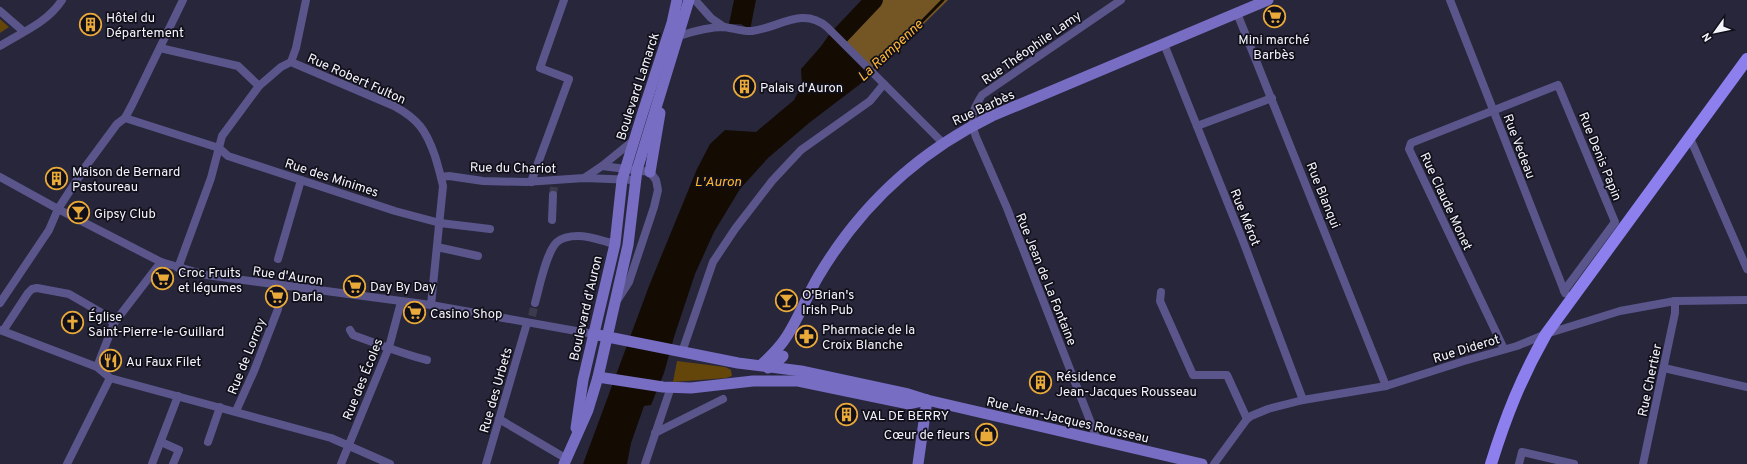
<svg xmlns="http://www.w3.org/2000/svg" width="1747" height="464" font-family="Overpass,sans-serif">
<rect width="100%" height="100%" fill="#27263b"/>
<g fill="#64450a">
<polygon points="0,19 9,27 0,33"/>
<polygon points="677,361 725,367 731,370 732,376 726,378 673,382"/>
</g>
<polygon fill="#745625" points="863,0 948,0 872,75 832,34"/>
<g fill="#140c03">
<polygon points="734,0 756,0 750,30 741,24 729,24"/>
<polygon points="832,34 872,75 809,123 768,158 740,189 714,232 695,274 674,337 664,373 651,405 644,406 631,443 627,464 583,464 649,286 697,169 710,144 725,130 756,132 794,100 802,85 801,69"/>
</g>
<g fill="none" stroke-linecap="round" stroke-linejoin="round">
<polyline stroke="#140c03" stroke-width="3" points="871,70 883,61 943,0"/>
<polyline stroke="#140c03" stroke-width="18" points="826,55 837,39 874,0"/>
<g stroke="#3c3b4e" stroke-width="8" stroke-dasharray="8 4" stroke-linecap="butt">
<polyline points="553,195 554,187"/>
<polyline points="278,309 282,294"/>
<polyline points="532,316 535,303"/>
</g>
<g stroke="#5a568b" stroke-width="8">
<polyline points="695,0 711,18 724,27"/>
<polyline points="1450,0 1565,293"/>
<polyline points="0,11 23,31"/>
<polyline points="1237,13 1386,386"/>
<path d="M679 36C694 31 709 27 724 27 733 28 743 32 752 31 779 28 802 6 827 27L943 143"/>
<polyline points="1164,44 1243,241 1303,400"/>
<path d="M0 46C22 32 47 23 62 0"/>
<polyline points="160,48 238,66 259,86"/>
<polyline points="291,62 296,48 306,0"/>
<polyline points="125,118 219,148 228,156 395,211 440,223 490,229"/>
<polyline points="1197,126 1272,98"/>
<polyline points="1690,138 1747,269"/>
<polyline points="602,166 634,140"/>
<polyline points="0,177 58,209 161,262 206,275 431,305 593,334"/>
<polyline points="441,177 449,176 483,181 526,182 584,178 635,180"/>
<polyline points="584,178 602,166 650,172 656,180 658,190 654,207 629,282 618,299"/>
<polyline points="531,182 569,79 540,68 564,0"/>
<polyline points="552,220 553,195"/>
<polyline points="437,247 478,256"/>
<polyline points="278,259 301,180"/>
<path d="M178 268 211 178 222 136 259 86 281 67 291 62 394 106C418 119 426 130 435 156 438 166 441 176 443 186L431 305"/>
<polyline points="1161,292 1160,301 1193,375 1227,375 1247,419"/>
<polyline points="0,303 49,230 58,209 86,166 117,124 125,118 132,105 183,0"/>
<path d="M535 303C539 289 546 252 557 242 563 237 571 236 578 236 590 236 603 241 615 244"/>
<polyline points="0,330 97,367 110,378 331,438 390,464"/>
<path d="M350 330 353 335C378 344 402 354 427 360"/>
<polyline points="3,331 28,293 32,289 37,288 69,294 100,312 114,323"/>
<polyline points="1504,349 1409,149 1411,143 1558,85 1615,222 1564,291"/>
<polyline points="682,352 713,262 735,229 772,181 801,150 870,101 884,84"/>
<polyline points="97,367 114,323 161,262"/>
<polyline points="1664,368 1747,387"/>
<polyline points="236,411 254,371 278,309"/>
<polyline points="499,419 567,459"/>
<polyline points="655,433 723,399"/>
<path d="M1098 441 1007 208 976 137C969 118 972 111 982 95L1121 0"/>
<polyline points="161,442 179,450 173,464"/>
<polyline points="208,442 220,407"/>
<polyline points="67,464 110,378"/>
<polyline points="152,464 178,396"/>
<polyline points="341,464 389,347 401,302"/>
<polyline points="486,464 527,323"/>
<polyline points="645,464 671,387"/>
<polyline points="1214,464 1247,419 1251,416 1268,409 1303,400 1386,386 1464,361 1517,346 1546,334 1620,311 1675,301 1747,300"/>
<polyline points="1519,464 1522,452 1574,464"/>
<polyline points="1643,464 1675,313 1675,301"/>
</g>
<g stroke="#776dc3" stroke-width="11">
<polyline points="650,172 660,113"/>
<polyline points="593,334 738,363 801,371 908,394 927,400 1202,464"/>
<path d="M761 365C770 357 780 347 787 336 799 317 807 296 818 277 860 206 918 152 992 116L1268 0"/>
<polyline points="768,368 777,362 783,356"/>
<polyline points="598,377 663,387 691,388 753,381 798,381 909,404 927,400"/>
<polyline points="576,428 583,380 615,244 622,180 642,115 672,23 677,0"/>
<polyline points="564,464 588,410 598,377 628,245 637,170 689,0"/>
<polyline points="918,464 927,400"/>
</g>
<path stroke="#8d7fee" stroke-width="12" d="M1491 464C1506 416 1521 378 1546 334L1747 59"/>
</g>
<defs>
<symbol id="supermarket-ring" viewBox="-11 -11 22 22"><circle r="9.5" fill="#11101a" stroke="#eaaa39" stroke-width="1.5"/><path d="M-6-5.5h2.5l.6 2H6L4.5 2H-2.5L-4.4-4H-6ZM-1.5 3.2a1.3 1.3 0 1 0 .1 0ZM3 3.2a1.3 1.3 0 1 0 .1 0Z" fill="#eaaa39"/></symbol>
<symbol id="building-ring" viewBox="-11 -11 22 22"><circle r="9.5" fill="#11101a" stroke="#eaaa39" stroke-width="1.5"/><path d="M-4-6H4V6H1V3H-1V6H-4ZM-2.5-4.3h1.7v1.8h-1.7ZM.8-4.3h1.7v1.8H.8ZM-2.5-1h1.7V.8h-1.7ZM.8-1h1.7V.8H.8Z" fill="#eaaa39"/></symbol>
<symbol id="bar-ring" viewBox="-11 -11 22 22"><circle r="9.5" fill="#11101a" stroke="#eaaa39" stroke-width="1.5"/><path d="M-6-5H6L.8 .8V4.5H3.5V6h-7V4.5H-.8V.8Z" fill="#eaaa39"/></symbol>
<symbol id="church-ring" viewBox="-11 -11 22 22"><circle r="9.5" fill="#11101a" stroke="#eaaa39" stroke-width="1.5"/><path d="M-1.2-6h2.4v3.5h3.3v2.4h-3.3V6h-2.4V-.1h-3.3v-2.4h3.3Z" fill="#eaaa39"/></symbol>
<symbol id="pharmacy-ring" viewBox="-11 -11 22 22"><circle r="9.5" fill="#11101a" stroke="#eaaa39" stroke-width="1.5"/><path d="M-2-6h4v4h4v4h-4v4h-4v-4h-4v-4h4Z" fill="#eaaa39"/></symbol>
<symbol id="restaurant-ring" viewBox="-11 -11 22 22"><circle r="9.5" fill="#11101a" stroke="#eaaa39" stroke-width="1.5"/><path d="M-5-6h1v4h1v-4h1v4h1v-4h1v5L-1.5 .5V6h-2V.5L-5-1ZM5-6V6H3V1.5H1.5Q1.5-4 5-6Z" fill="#eaaa39"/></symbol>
<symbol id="shop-ring" viewBox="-11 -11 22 22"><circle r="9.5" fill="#11101a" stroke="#eaaa39" stroke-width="1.5"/><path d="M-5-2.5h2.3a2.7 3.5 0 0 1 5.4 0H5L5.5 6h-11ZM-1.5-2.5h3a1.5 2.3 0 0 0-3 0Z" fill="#eaaa39"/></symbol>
</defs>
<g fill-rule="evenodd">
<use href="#supermarket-ring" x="1262" y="4" width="25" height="25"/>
<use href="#building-ring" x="78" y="12" width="25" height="25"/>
<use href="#building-ring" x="732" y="74" width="25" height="25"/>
<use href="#building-ring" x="44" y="166" width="25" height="25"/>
<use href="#bar-ring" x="66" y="200" width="25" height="25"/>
<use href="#supermarket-ring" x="150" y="266" width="25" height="25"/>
<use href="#supermarket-ring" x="342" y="274" width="25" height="25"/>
<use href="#supermarket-ring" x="264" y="284" width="25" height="25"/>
<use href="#bar-ring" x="774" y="288" width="25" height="25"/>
<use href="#supermarket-ring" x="402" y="300" width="25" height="25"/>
<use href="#church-ring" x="60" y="310" width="25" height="25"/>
<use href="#pharmacy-ring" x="794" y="324" width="25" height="25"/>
<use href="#restaurant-ring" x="98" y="348" width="25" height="25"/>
<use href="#building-ring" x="1028" y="370" width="25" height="25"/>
<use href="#building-ring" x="834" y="402" width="25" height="25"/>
<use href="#shop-ring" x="974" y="422" width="25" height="25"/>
</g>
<g text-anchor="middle" stroke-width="3.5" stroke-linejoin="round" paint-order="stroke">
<g font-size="13" fill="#f4f4fd" stroke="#11101a" text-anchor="start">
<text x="106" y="22">Hôtel du<tspan x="106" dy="15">Département</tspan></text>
<text x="1274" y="44" text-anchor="middle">Mini marché<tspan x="1274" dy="15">Barbès</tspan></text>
<text x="760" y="92">Palais d'Auron</text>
<text x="72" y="176">Maison de Bernard<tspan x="72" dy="15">Pastoureau</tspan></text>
<text x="94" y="218">Gipsy Club</text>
<text x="178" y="277">Croc Fruits<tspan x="178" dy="15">et légumes</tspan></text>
<text x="370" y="291">Day By Day</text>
<text x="802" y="299">O'Brian's<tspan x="802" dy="15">Irish Pub</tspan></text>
<text x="292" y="301">Darla</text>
<text x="430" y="318">Casino Shop</text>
<text x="88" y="321">Église<tspan x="88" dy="15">Saint-Pierre-le-Guillard</tspan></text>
<text x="822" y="334">Pharmacie de la<tspan x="822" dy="15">Croix Blanche</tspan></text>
<text x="126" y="366">Au Faux Filet</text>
<text x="1056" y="381">Résidence<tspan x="1056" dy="15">Jean-Jacques Rousseau</tspan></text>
<text x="862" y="420">VAL DE BERRY</text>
<text x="970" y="439" text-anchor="end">Cœur de fleurs</text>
</g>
<g font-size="13" fill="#f4f4fd" stroke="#11101a">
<text transform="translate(1031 47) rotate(-35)" y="5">Rue Théophile Lamy</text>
<text transform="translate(357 78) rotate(24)" y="5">Rue Robert Fulton</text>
<text transform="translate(637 86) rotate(-72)" y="5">Boulevard Lamarck</text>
<text transform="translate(983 107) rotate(-25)" y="5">Rue Barbès</text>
<text transform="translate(1520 146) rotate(69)" y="5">Rue Vedeau</text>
<text transform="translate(1601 156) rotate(68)" y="5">Rue Denis Papin</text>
<text transform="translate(513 167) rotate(1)" y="5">Rue du Chariot</text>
<text transform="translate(332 177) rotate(18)" y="5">Rue des Minimes</text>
<text transform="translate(1324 195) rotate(68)" y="5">Rue Blanqui</text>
<text transform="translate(1447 201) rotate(65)" y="5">Rue Claude Monet</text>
<text transform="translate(1246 217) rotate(68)" y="5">Rue Mérot</text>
<text transform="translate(288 275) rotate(8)" y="5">Rue d'Auron</text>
<text transform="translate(1047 279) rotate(68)" y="5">Rue Jean de La Fontaine</text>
<text transform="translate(585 308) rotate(-77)" y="5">Boulevard d'Auron</text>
<text transform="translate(1466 348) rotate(-17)" y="5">Rue Diderot</text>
<text transform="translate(246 356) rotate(-68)" y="5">Rue de Lorroy</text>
<text transform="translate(362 379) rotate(-68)" y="5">Rue des Écoles</text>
<text transform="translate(1649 380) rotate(-78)" y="5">Rue Chertier</text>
<text transform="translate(495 390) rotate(-74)" y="5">Rue des Urbets</text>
<text transform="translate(1068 419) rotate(13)" y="5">Rue Jean-Jacques Rousseau</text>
</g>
<g font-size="14" font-style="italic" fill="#feb632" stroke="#11101a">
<text transform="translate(890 50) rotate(-43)" y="5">La Rampenne</text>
<text x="718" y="186">L'Auron</text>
</g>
</g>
<g transform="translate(1715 32) rotate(237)" stroke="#11101a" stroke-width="3" paint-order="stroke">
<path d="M0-3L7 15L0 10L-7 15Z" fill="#f4f4fd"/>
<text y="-6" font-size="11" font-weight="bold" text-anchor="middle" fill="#f4f4fd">N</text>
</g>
</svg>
